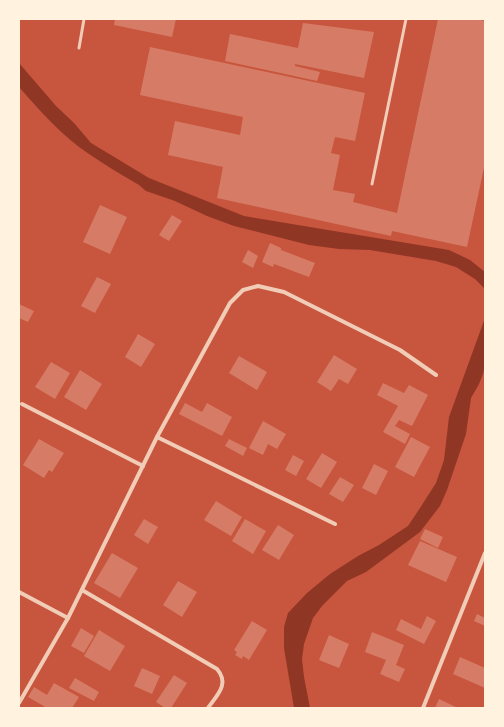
<svg xmlns="http://www.w3.org/2000/svg" width="504" height="727" font-family="'Titillium Web',sans-serif">
<rect width="100%" height="100%" fill="#c8553d"/>
<g fill="#8f3625">
<path d="M19 63 56 106 74 123 91 143 149 178 244 216 449 250 470 260 485 272V289L475 279 456 267 436 261 370 250 339 249 309 245 234 226 207 216 175 201 146 191 139 185C122 175 105 165 89 154 62 136 40 111 19 87Z"/>
<polygon points="485,318 485,363 483,374 479,384 471,398 466,434 447,490 440,506 420,532 366,572 347,581 322,606 313,618 304,644 302,659 304,677 310,708 294,708 284,648 284,627 288,613 307,593 330,574 358,556 379,545 408,526 420,508 436,483 444,460 449,417"/>
</g>
<g fill="#d67c66">
<polygon points="115,19 176,19 172,37 114,25"/>
<polygon points="438,19 477,19 485,21 485,163 467,247 392,231 391,236 217,198 223,167 168,155 175,121 240,135 243,117 140,95 150,47 365,93 355,141 335,137 331,153 340,155 333,190 355,194 353,202 397,213"/>
<polygon points="303,23 374,32 364,78 295,64 295,66 320,72 317,81 225,61 230,34 298,48"/>
<polygon points="100,205 127,217 110,254 83,242"/>
<polygon points="172,215 182,221 169,241 159,235"/>
<polygon points="270,243 281,248 281,250 315,263 309,277 274,264 273,267 262,262"/>
<polygon points="248,250 258,256 253,268 242,262"/>
<polygon points="97,277 111,284 95,313 81,306"/>
<polygon points="19,304 34,311 28,322 19,318"/>
<polygon points="138,334 155,344 141,367 125,357"/>
<polygon points="334,355 357,369 348,384 339,379 331,391 317,382"/>
<polygon points="239,356 267,372 257,390 229,373"/>
<polygon points="51,362 70,373 55,399 35,387"/>
<polygon points="80,370 102,384 86,410 64,397"/>
<polygon points="383,383 404,393 409,385 428,395 412,426 399,420 395,426 410,434 405,444 383,432 402,399 398,406 377,395"/>
<polygon points="185,403 202,412 207,403 232,417 222,436 179,414"/>
<polygon points="263,421 286,434 277,449 268,444 263,455 249,448"/>
<polygon points="411,437 430,447 414,477 395,467"/>
<polygon points="39,439 64,453 52,472 49,470 44,478 23,465"/>
<polygon points="229,439 247,448 243,456 225,446"/>
<polygon points="322,453 337,462 321,488 306,479"/>
<polygon points="293,455 304,461 296,476 285,470"/>
<polygon points="374,464 388,471 376,495 362,488"/>
<polygon points="340,477 354,485 343,502 329,494"/>
<polygon points="216,501 242,517 231,536 204,520"/>
<polygon points="144,519 158,527 148,544 134,535"/>
<polygon points="245,519 266,531 253,554 232,541"/>
<polygon points="278,525 294,535 279,560 262,550"/>
<polygon points="425,529 443,537 438,548 420,539"/>
<polygon points="420,541 457,557 446,582 408,565"/>
<polygon points="112,553 138,568 120,598 94,583"/>
<polygon points="178,581 197,592 182,617 163,605"/>
<polygon points="477,614 485,618 485,626 474,621"/>
<polygon points="427,616 436,621 424,644 396,630 401,619 421,629"/>
<polygon points="252,621 267,630 249,660 243,656 242,659 235,655 237,652 234,650"/>
<polygon points="81,628 94,636 84,653 71,646"/>
<polygon points="99,630 125,646 110,671 84,656"/>
<polygon points="372,632 404,645 396,665 405,669 399,682 380,674 386,660 365,652"/>
<polygon points="329,635 349,644 339,668 319,660"/>
<polygon points="460,657 485,668 485,688 453,674"/>
<polygon points="142,668 160,676 152,694 134,686"/>
<polygon points="174,675 187,683 171,708 165,708 156,702"/>
<polygon points="75,678 99,692 94,701 69,688"/>
<polygon points="54,683 79,697 72,708 47,708 28,697 34,687 47,695"/>
<polygon points="439,699 458,708 435,708"/>
</g>
<g fill="none" stroke-linecap="round" stroke-linejoin="round">
<g stroke="#f1ccb7" stroke-width="3">
<polyline points="79,48 84,19"/>
<polyline points="372,184 406,19"/>
</g>
<g stroke="#f1ccb7" stroke-width="4">
<polyline points="22,404 143,466"/>
<polyline points="157,437 335,524"/>
<path d="M82 590 217 669C230 684 217 695 208 708"/>
<polyline points="19,592 68,618"/>
<polyline points="19,703 68,618 157,437 230,303 243,290 258,286 284,292 400,350 436,375"/>
<polyline points="423,708 485,553"/>
</g>
</g>
<rect width="504" height="727" fill="none" stroke="#fff3e0" stroke-width="40"/>
</svg>
